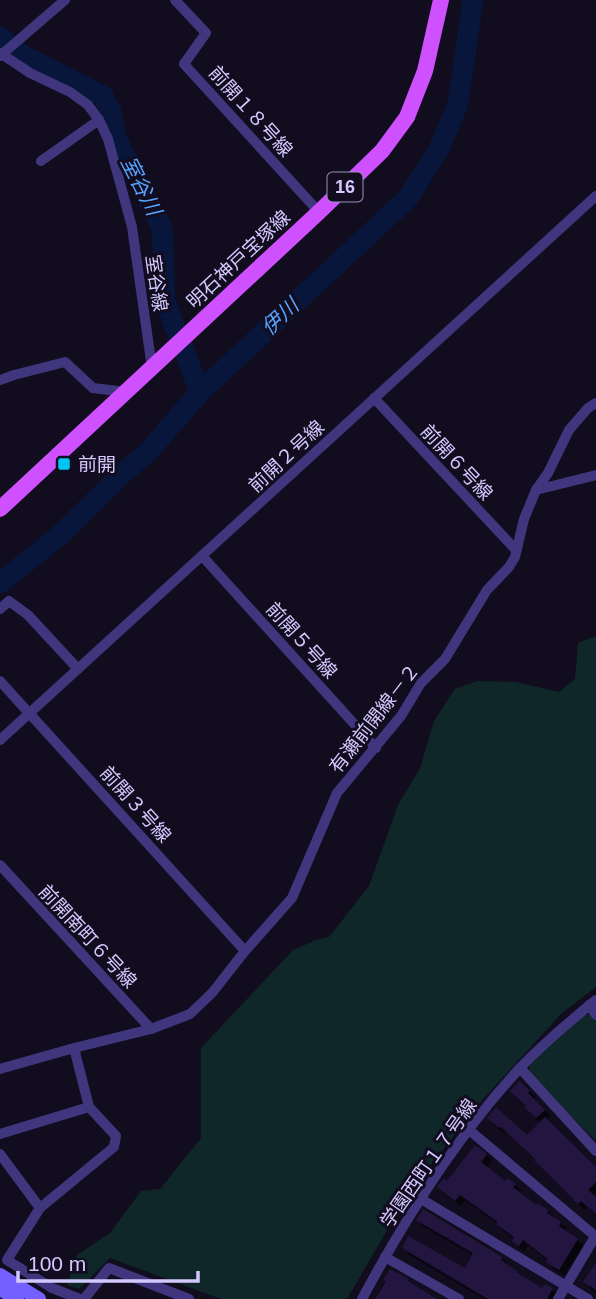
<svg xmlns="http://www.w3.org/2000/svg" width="596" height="1299" font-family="Helvetica,'Noto Sans JP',sans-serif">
<defs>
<filter id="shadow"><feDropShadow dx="5.5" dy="5.5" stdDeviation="0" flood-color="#0009"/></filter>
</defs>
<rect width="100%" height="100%" fill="#110c1e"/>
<g fill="#0f2728">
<polygon points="596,636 596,987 562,1013 476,1107 407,1196 347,1299 221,1299 110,1258 79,1289 67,1285 77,1255 110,1233 141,1191 160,1189 201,1138 201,1048 293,950 316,940 329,937 369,886 398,805 420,768 434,721 455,689 477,681 516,682 559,692 575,679 578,643"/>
<polygon points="583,1015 592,1015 596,1021 596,1141 529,1074 530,1064"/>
</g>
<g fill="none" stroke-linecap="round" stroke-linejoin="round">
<g stroke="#08163b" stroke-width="21">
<polyline points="0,37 22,55 103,96 111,112 115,136 162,228 165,301 200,392"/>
<polyline points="0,583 59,536 122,474 148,452 200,392 408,198 439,149 458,104 473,0"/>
</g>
</g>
<g fill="#23173f" filter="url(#shadow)">
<polygon points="519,1081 530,1091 528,1093 545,1110 536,1118 524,1107 526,1106 510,1091"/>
<polygon points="496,1107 527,1135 545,1117 596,1167 596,1182 588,1190 596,1197 596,1214 581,1201 578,1204 534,1160 535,1159 500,1126 499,1128 487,1118"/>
<polygon points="475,1145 487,1154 481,1162 505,1181 507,1178 516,1184 513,1187 536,1205 538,1203 548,1210 547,1213 561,1222 559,1226 578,1239 559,1270 546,1262 548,1259 523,1240 519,1246 512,1241 514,1237 496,1224 498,1222 460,1195 455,1201 437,1187 444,1178 447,1181"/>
<polygon points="423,1209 502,1257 501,1260 517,1271 516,1272 542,1288 544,1284 553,1288 547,1299 488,1299 402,1248 408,1236 465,1268 473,1253 416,1220"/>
<polygon points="596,1263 596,1290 583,1282"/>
<polygon points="390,1269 409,1279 408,1281 437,1299 375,1299 386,1282 383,1280"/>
</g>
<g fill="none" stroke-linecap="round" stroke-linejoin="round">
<g stroke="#40367e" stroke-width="10">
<polyline points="175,0 206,33 184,64 319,212"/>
<polyline points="0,53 30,73 70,92 88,105 99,120 108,139 132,227 152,368"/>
<polyline points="0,56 65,0"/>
<polyline points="41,161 99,120"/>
<polyline points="0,380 14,375 65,362 93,388 126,392"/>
<polyline points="374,398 515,549"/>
<polyline points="536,490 596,475"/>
<polyline points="203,557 376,748"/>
<polyline points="0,609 9,601 28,615 78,669"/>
<polyline points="0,681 245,951"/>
<polyline points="0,740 596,196"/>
<polyline points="0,865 151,1029"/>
<polyline points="589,1005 596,1015"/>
<polyline points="74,1048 89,1107 116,1136 114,1147 40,1208 7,1260 52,1288 80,1299"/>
<polyline points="520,1068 596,1151"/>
<polyline points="0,1069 74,1048 151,1029 190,1014 212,993 245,951 292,898 337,793 401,716 421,683 445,659 487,590 509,567 515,557 524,519 536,490 548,473 569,430 588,408 596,403"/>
<polyline points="468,1129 595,1236"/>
<polyline points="0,1134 89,1107"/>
<polyline points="0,1154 40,1208"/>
<polyline points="421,1199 588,1299"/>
<polyline points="385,1257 459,1299"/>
<polyline points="84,1299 109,1268 189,1299"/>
<path d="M362 1299C406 1217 457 1136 520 1068 544 1043 570 1021 596 1000"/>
<polyline points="558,1299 596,1235"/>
</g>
<g stroke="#7360ff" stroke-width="14">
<polyline points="0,1275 39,1299"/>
<polyline points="0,1289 17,1299"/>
</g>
<polyline stroke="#cf50ff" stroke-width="16" points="0,509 319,212 382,151 407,117 425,71 441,0"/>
</g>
<rect fill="#00c4f4" stroke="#110c1e" stroke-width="2.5" x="57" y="457" width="14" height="14" rx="3.5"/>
<g text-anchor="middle" stroke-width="6" stroke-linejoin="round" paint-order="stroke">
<rect fill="#110c1e" stroke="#9a90bc" stroke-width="2" x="327.5" y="172.5" width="35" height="29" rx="5"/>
<g font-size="18" font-weight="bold" fill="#d4c9ff">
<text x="345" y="193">16</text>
</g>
<g font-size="19" fill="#d4c9ff" stroke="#110c1e">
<text transform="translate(251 111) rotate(48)" y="7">前開１８号線</text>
<text transform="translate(238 259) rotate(-43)" y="7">明石神戸宝塚線</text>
<text transform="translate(157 283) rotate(82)" y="7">室谷線</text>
<text transform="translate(286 456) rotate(-43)" y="7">前開２号線</text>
<text transform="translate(457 462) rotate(47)" y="7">前開６号線</text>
<text transform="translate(302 640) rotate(48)" y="7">前開５号線</text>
<text transform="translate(374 718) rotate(-52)" y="7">有瀬前開線－２</text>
<text transform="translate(136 804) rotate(48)" y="7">前開３号線</text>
<text transform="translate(88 936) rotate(47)" y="7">前開南町６号線</text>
<text transform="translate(428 1163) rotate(-55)" y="7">学園西町１７号線</text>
</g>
<g font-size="19" fill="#d4c9ff" stroke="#110c1e" text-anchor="start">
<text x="78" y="471">前開</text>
</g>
<g font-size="21" font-style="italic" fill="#57a1ff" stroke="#110c1e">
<text transform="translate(141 186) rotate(63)" y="7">室谷川</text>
<text transform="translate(280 317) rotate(-43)" y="7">伊川</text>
</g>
</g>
<path d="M18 1271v10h180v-10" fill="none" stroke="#d4c9ff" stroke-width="3.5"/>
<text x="28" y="1271" font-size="21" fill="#d4c9ff" stroke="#110c1e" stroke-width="5" paint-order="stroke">100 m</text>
</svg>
